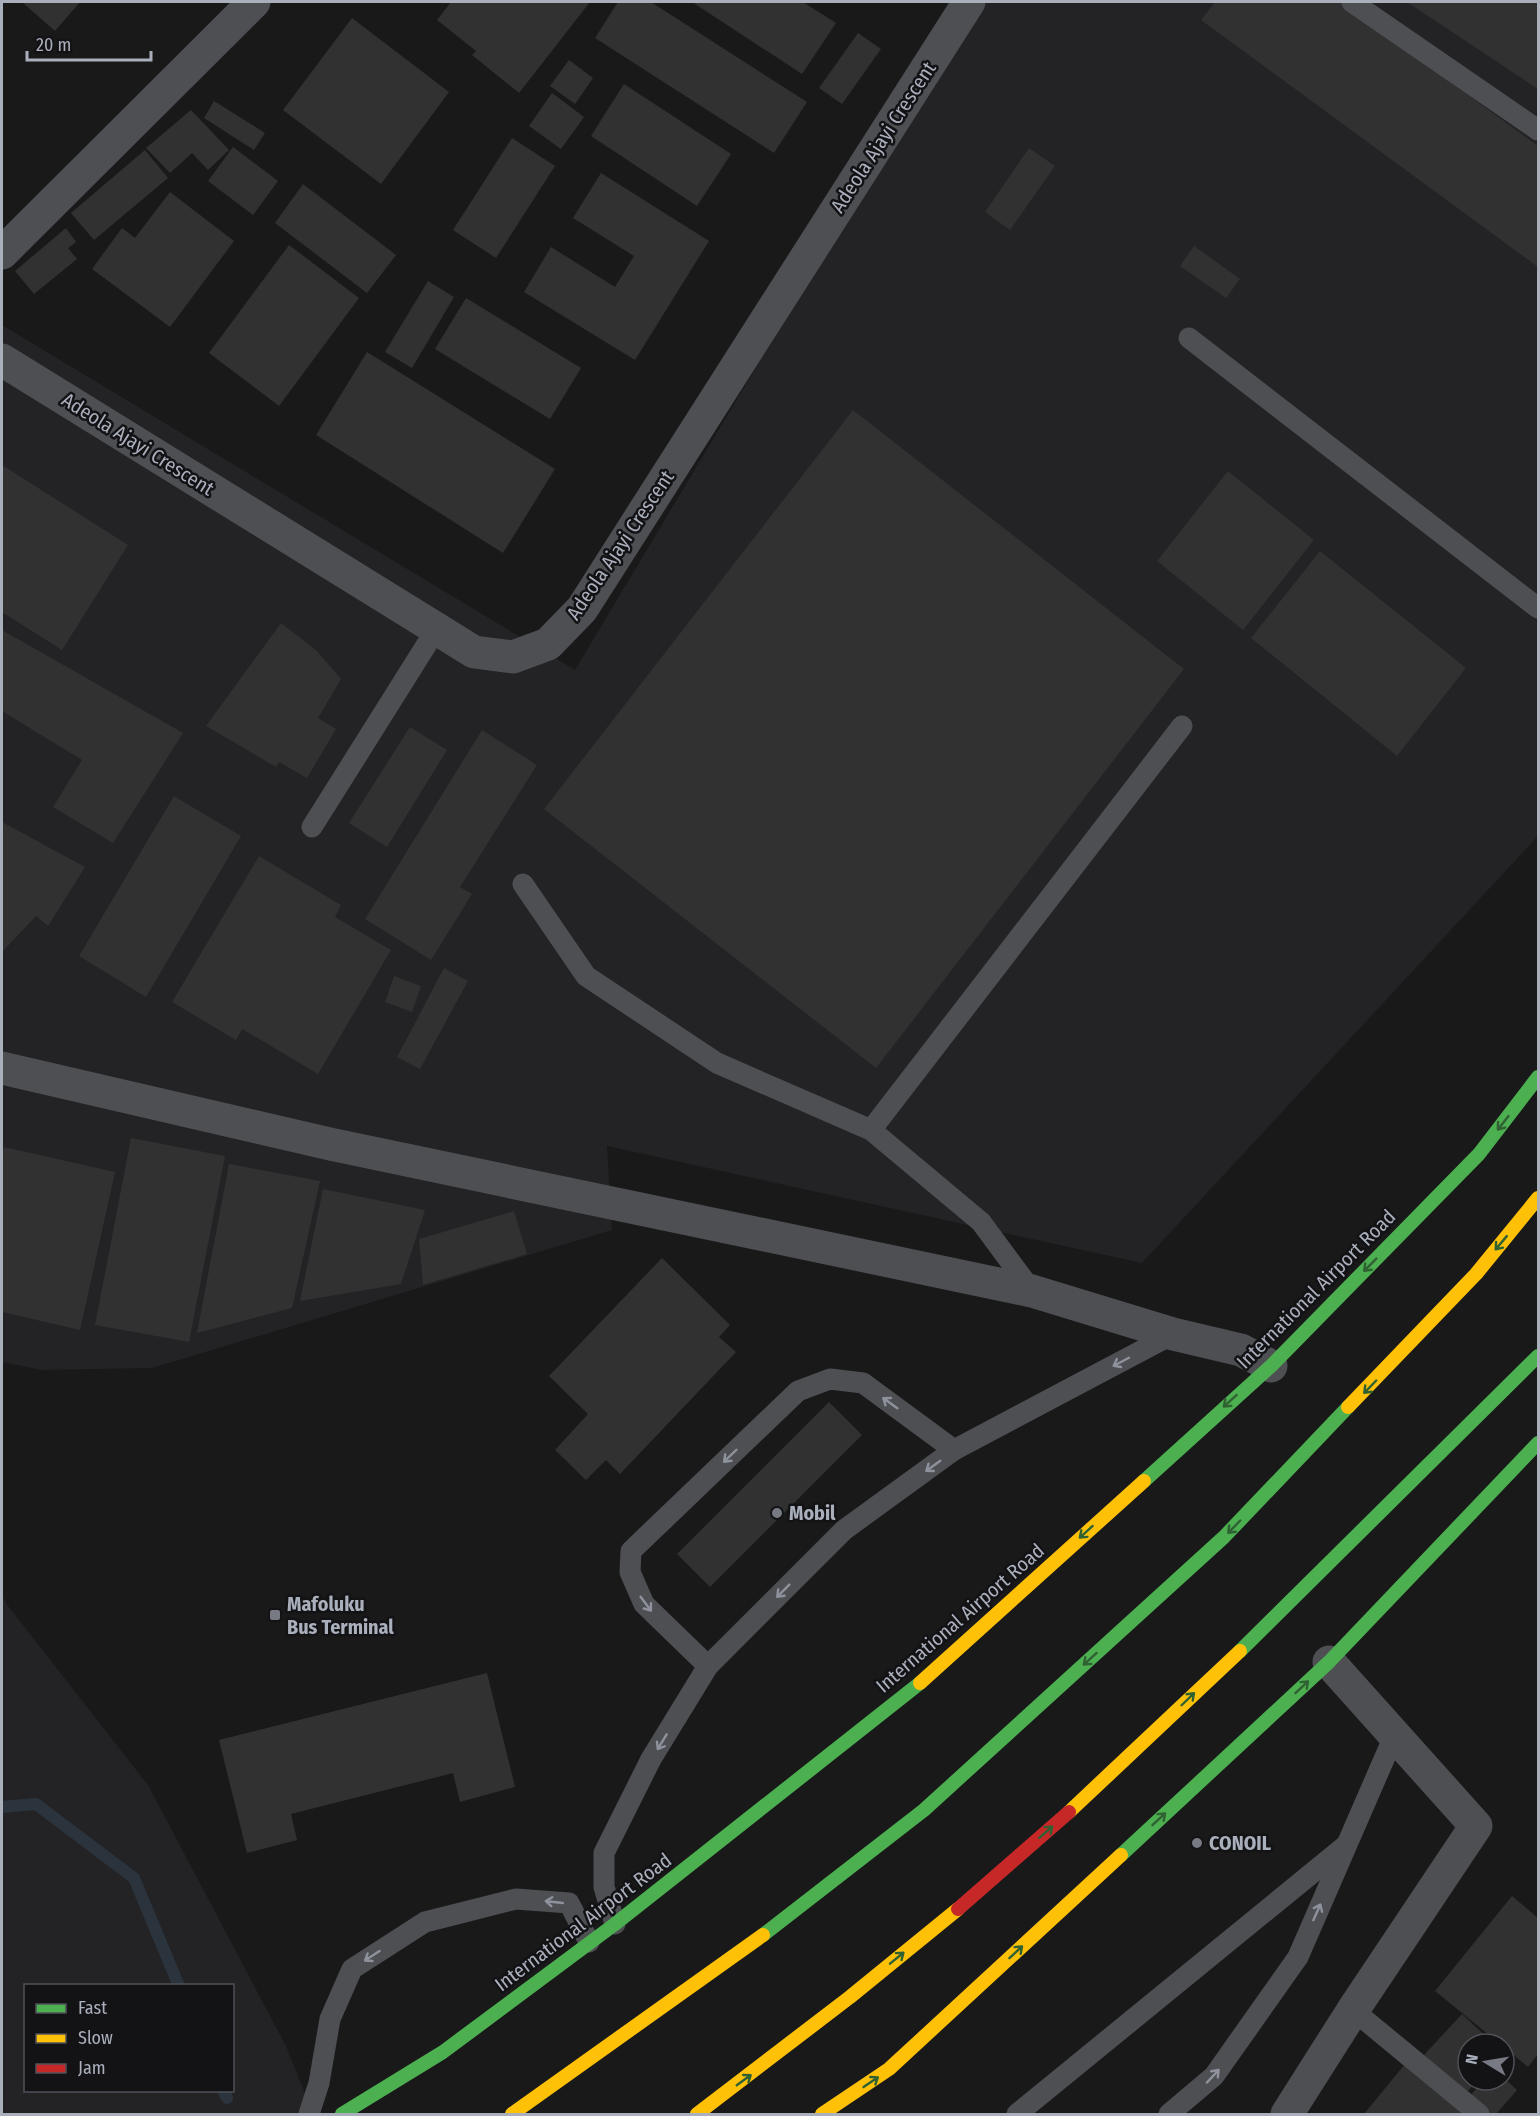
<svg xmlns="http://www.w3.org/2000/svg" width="1540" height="2116" font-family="'Fira Sans Condensed',sans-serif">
<rect width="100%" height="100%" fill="#19191a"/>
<g fill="#232326" fill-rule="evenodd">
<polygon points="987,2 1538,2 1538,836 1142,1263 607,1146 612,1230 152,1368 42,1370 2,1362 2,325 575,670 807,282"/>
<path d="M2 1594 5 1602 148 1785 286 2046 313 2114H2ZM26 1986H232V2090H26Z"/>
</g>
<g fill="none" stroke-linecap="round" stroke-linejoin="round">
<g stroke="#2b343d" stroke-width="12">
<polyline points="2,1807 36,1804 134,1878 179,1986"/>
<polyline points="223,2090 227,2098"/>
</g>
</g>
<g fill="#313132">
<polygon points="22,2 80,2 55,31"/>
<polygon points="451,2 590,2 519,93 472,55 476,51 437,20"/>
<polygon points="618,2 651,2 807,102 774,153 595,38"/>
<polygon points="692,2 803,2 836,23 802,74"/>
<polygon points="1215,2 1341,2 1538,146 1538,267 1201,20"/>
<polygon points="1407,2 1538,2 1538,89"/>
<polygon points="352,18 449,92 381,184 283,110"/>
<polygon points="858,33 881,49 842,104 819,88"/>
<polygon points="569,60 593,78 575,104 550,86"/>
<polygon points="624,84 731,154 697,206 591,136"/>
<polygon points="552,93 584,117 561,149 529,126"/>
<polygon points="214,101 265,133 254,150 204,118"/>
<polygon points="191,110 229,150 208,170 192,153 170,173 146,148"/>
<polygon points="512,138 555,166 496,258 453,230"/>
<polygon points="233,147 278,181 253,215 208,181"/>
<polygon points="1029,148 1055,166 1010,230 985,212"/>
<polygon points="145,150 168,178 94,240 71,213"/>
<polygon points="601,173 709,241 635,360 524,292 551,247 615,287 634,256 573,218"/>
<polygon points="303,184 396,255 367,293 275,223"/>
<polygon points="170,192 234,241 170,327 92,269 122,228 135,238"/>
<polygon points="66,228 76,242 68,248 77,259 34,294 15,271"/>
<polygon points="289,245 359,298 279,406 209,353"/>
<polygon points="1194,246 1240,279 1226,298 1180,266"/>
<polygon points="428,281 454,297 412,368 385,352"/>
<polygon points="466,298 581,368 550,419 435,349"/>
<polygon points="367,352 555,469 503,553 316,435"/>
<polygon points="853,410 1184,669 876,1068 544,809"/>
<polygon points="2,465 128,545 62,650 2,612"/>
<polygon points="1228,471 1314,540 1243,630 1157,561"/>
<polygon points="1320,551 1466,668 1397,756 1251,638"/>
<polygon points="281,623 317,651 341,679 318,718 336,729 307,778 279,762 276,767 206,726"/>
<polygon points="2,630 183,733 113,843 53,807 82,760 2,711"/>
<polygon points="410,727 447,750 387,847 349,823"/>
<polygon points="482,730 537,765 460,887 472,894 431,960 365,919"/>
<polygon points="174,796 241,836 146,997 79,956"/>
<polygon points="2,822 85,867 48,926 36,916 2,952"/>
<polygon points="259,856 341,905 335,917 391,950 318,1074 242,1029 236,1040 172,1002"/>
<polygon points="444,968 468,981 420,1069 397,1057"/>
<polygon points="394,976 421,986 412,1012 385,1002"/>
<polygon points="131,1138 225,1156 189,1342 95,1325"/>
<polygon points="4,1147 115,1172 80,1330 2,1312 2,1159"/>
<polygon points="229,1164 320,1181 292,1308 197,1333"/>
<polygon points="323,1189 425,1210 401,1284 300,1301"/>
<polygon points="514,1211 527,1254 423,1285 419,1239"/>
<polygon points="662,1258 730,1325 719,1337 736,1352 620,1474 606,1460 586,1480 555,1450 588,1414 549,1376"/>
<polygon points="829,1402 862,1435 710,1587 677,1554"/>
<polygon points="487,1673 515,1787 460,1802 453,1773 291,1814 297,1840 247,1853 219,1740"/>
<polygon points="1512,1896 1538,1918 1538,2054 1528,2067 1504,2047 1504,2044 1500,2044 1435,1991"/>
<polygon points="1462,2014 1494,2044 1468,2044 1468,2080 1478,2080 1465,2094 1424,2055"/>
<polygon points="1405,2064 1468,2114 1364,2114"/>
<polygon points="1504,2078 1517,2090 1496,2114 1486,2114 1468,2098 1484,2080"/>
</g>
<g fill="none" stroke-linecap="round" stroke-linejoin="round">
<g stroke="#4d4f53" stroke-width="21">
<polyline points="1352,2 1538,130"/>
<polyline points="1189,338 1538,608"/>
<polyline points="312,827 437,628"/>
<polyline points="523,884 586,976 717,1063 871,1130 981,1222 1032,1291"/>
<polyline points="871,1130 1182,726"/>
<polyline points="708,1666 644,1604 630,1572 631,1551 798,1391 830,1379 863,1383 954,1450"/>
<polyline points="615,1924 604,1887 604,1853 651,1759 708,1666 844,1530 954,1450 1173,1334"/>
<polyline points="1353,2010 1479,2114"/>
<polyline points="309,2114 319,2083 330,2019 352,1969 425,1922 516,1899 569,1903 589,1942"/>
<polyline points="1017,2114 1344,1847"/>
<polyline points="1169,2114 1214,2076 1298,1957 1395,1734"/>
</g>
<g stroke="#4d4f53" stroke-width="33">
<polyline points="2,253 254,2"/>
<polyline points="2,360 474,652 513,657 548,644 582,609 969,2"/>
<polyline points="2,1068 330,1144 1032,1291 1173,1334 1241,1350 1271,1366"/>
<polyline points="1287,2114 1353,2010 1476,1826 1329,1662"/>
</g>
<g stroke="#4caf50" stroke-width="14">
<polyline points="1144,1481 1271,1366 1479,1154 1538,1077"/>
<polyline points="1240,1651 1538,1356"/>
<polyline points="1121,1855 1329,1662 1538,1443"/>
<polyline points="763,1935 924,1810 1224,1537 1348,1407"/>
<polyline points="342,2114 443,2052 615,1924 920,1683"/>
</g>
<g stroke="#ffc107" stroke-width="14">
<polyline points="1348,1407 1476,1274 1538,1198"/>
<polyline points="920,1683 1144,1481"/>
<polyline points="1069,1812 1240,1651"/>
<polyline points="512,2114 763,1935"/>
<polyline points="697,2114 850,1997 958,1909"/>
<polyline points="822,2114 889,2069 1121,1855"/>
</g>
<polyline stroke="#c62828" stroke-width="14" points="958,1909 1069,1812"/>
</g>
<defs><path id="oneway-shaft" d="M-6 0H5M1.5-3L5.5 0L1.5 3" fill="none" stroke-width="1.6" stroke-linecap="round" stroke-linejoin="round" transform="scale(1.5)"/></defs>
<g stroke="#306133">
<use href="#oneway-shaft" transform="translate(1503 1123) rotate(128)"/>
<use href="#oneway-shaft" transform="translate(1501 1243) rotate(130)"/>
<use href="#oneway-shaft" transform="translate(1370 1265) rotate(135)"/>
<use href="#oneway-shaft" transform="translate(1370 1387) rotate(134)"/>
<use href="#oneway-shaft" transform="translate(1230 1401) rotate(138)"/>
<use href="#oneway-shaft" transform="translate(1234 1527) rotate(134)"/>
<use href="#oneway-shaft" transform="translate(1086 1532) rotate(138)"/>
<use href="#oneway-shaft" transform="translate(1090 1659) rotate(138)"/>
<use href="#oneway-shaft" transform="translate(1302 1687) rotate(-43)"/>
<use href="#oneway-shaft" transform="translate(1188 1699) rotate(-44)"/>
<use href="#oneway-shaft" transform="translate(1159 1819) rotate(-43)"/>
<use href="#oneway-shaft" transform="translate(1046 1832) rotate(-41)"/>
<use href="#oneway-shaft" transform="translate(1016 1952) rotate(-43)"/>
<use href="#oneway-shaft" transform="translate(897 1958) rotate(-39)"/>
<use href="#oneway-shaft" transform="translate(744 2080) rotate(-36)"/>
<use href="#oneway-shaft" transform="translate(871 2082) rotate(-34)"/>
</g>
<g stroke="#8e929c">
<use href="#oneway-shaft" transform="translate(1121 1362) rotate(152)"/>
<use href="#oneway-shaft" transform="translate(890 1403) rotate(-144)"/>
<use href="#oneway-shaft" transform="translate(730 1456) rotate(136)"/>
<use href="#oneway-shaft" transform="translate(933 1466) rotate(144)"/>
<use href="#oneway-shaft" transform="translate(783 1591) rotate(135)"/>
<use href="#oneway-shaft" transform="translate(646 1604) rotate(53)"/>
<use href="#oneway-shaft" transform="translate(662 1742) rotate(121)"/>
<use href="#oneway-shaft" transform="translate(554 1902) rotate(-174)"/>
<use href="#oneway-shaft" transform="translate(1317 1912) rotate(-66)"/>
<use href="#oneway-shaft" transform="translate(372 1956) rotate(147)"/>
<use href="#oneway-shaft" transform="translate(1213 2076) rotate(-47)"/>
</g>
<g fill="#777a83" stroke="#131316" stroke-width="2">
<circle cx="777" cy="1513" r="6"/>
<rect x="269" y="1609" width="12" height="12" rx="3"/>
<circle cx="1197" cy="1843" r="6"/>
</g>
<g text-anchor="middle" stroke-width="5" stroke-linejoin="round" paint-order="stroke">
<g font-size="20" fill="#aaafbc" stroke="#131316">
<text transform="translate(883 137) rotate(-57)" y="7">Adeola Ajayi Crescent</text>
<text transform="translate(138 444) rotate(32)" y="7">Adeola Ajayi Crescent</text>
<text transform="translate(620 545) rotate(-56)" y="7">Adeola Ajayi Crescent</text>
<text transform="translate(1316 1289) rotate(-45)" y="7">International Airport Road</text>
<text transform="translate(960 1618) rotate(-41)" y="7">International Airport Road</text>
<text transform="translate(583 1922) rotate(-37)" y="7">International Airport Road</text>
</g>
<g font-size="20" font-weight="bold" fill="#aaafbc" stroke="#131316" text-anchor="start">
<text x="789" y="1520">Mobil</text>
<text x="287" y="1611">Mafoluku<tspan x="287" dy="23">Bus Terminal</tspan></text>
<text x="1209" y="1850">CONOIL</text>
</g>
</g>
<rect width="1540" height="2116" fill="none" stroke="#aaafbc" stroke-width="6"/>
<rect x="24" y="1984" width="210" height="108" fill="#131316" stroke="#4f5158" stroke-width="1.5"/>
<rect x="36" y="2004" width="30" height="9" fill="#4caf50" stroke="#4f5158" stroke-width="1.5"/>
<text x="78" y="2014" font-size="18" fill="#aaafbc">Fast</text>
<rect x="36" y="2034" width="30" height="9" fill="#ffc107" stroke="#4f5158" stroke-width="1.5"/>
<text x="78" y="2044" font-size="18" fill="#aaafbc">Slow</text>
<rect x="36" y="2064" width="30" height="9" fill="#c62828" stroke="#4f5158" stroke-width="1.5"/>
<text x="78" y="2074" font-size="18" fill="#aaafbc">Jam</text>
<g transform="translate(1486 2062) rotate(281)"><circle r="28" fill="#131316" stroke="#4f5158" stroke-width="1.5"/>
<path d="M0-4.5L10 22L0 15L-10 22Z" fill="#777a83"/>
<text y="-9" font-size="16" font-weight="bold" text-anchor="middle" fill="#aaafbc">N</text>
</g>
<path d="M27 51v9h124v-9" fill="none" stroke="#aaafbc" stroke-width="3"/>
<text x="36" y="51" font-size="18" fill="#aaafbc" stroke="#131316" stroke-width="4.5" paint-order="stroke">20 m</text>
</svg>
